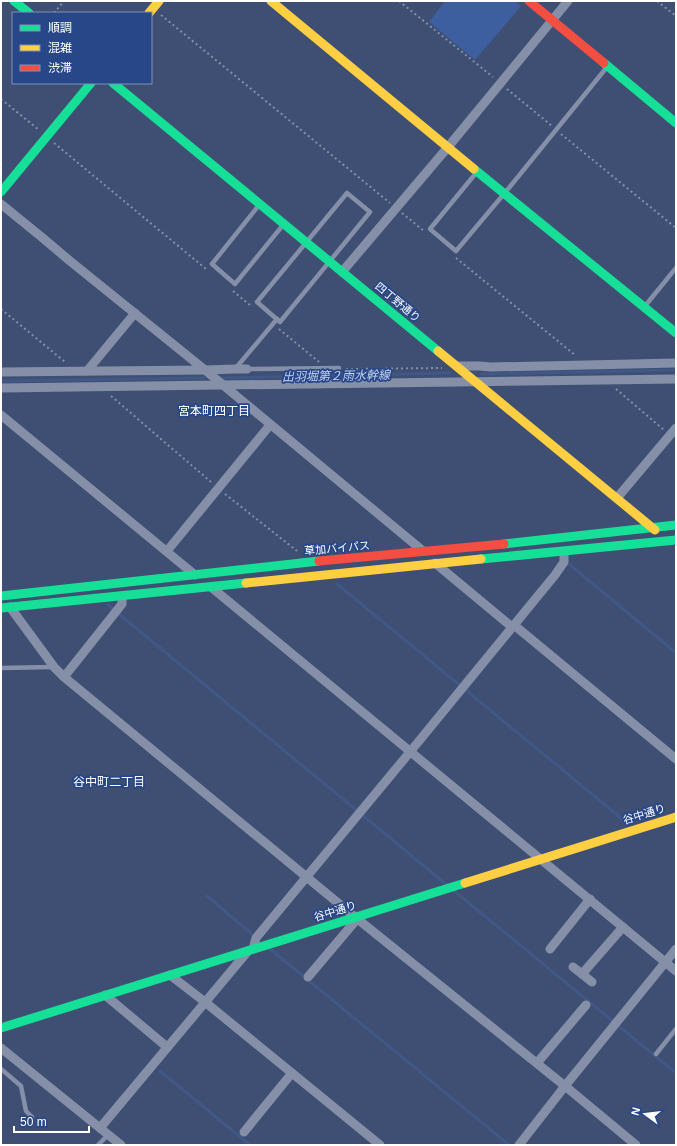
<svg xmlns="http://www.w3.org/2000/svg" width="677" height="1146" font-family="Helvetica,'Noto Sans JP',sans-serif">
<rect width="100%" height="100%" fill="#3e4f73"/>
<polygon fill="#3d5e9f" points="445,1 515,1 521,6 475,60 429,22"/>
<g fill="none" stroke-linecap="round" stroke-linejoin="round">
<g stroke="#415785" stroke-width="3">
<polyline points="482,374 676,370"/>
<polyline points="222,378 450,373"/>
<polyline points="1,381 204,378"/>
<polyline points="569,564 676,653"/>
<polyline points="337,584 627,823"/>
<polyline points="108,605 447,885"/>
<polyline points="453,890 676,1073"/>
<polyline points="207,896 255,937"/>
<polyline points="269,948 509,1145"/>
<polyline points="160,1071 250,1145"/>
</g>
<g stroke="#8590a8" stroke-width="2" stroke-dasharray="2 3" stroke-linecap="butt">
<polyline points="399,1 493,77"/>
<polyline points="657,1 676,16"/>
<polyline points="54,13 64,1"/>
<polyline points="161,15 390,203"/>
<polyline points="507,89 552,126"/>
<polyline points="1,99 39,130"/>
<polyline points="561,134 676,228"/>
<polyline points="54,143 206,269"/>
<polyline points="402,213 424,231"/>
<polyline points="456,258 575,355"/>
<polyline points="233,291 251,306"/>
<polyline points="1,309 65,362"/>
<polyline points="279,329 319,362"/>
<polyline points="346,369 442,368"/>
<polyline points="616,389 664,430"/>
<polyline points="111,396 211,482"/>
<polyline points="225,494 297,551"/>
</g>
<g stroke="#8590a8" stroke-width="4.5">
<polyline points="476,173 430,229 456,251 503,195"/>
<polygon points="347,193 370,212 280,322 257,302"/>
<polyline points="504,194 607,67"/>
<polyline points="259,205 212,264 235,284 283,225"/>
<polyline points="645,306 676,268"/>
<polyline points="235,369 277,319"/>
<polyline points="247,369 339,368"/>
<polyline points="1,668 53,667"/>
<polyline points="656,1054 676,1029"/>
<polyline points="1,1069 21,1086 26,1111 32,1117"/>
<polyline points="98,1145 108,1135"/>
</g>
<g stroke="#8590a8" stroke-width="9">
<polyline points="1,204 44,239 70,261 205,370 423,551"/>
<polyline points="342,272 448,147 568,1"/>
<polyline points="457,366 479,366 491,367 676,363"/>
<polyline points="87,371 135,313"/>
<polyline points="1,372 205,370 235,369 247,369"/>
<polyline points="1,388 676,379"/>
<polyline points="1,415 195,575"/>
<polyline points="617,498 676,428"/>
<polyline points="167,551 270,425"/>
<polyline points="435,563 512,627"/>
<polyline points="211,587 676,971"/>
<polyline points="10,607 54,667 64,677 355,917 565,1086 636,1145"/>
<polyline points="514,625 676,759"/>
<polyline points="64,677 122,604 122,596"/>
<polyline points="253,949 256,938 410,752 555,575 564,562 564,552"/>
<polyline points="550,949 590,899"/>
<polyline points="573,967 582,974"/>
<polyline points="170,975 205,1002 380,1145"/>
<polyline points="308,977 357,919"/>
<polyline points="592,982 582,974 623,927"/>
<polyline points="105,995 167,1047"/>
<polyline points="1,1048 121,1145"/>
<polyline points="537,1063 586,1005"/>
<polyline points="100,1128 248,951"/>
<polyline points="244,1132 292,1073"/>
<polyline points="519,1145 565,1086 676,949"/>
</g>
<g stroke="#16e098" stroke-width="9">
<polyline points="14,1 29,13"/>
<polyline points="604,63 676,123"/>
<polyline points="113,83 438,351"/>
<polyline points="474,169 676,333"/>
<polyline points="1,192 91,83"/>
<polyline points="504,544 676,525"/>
<polyline points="481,559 676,540"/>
<polyline points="1,596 319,561"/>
<polyline points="1,608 246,583"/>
<polyline points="1,1028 465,883"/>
</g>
<g stroke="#ffcf43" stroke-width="9">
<polyline points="271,1 474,169"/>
<polyline points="149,13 159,1"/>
<polyline points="438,351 655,530"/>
<polyline points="246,583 481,559"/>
<polyline points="465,883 676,817"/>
</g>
<g stroke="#f24e42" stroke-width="9">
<polyline points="529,1 604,63"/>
<polyline points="319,561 504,544"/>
</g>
</g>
<g text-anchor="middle" stroke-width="3.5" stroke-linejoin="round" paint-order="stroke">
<g font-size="11" fill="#fff" stroke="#284789">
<text transform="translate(398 302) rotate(40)" y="4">四丁野通り</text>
<text transform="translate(337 548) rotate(-5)" y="4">草加バイパス</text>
<text transform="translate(644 814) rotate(-17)" y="4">谷中通り</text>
<text transform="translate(335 911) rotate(-17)" y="4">谷中通り</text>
</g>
<g font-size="12" font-style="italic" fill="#c2d2f0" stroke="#284789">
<text transform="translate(336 376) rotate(-1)" y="4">出羽堀第２雨水幹線</text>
</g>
<g font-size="12" fill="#fff" stroke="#284789">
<text x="214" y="415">宮本町四丁目</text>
<text x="109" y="786">谷中町二丁目</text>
</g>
</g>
<rect width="677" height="1146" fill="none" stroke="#ffffff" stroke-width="4"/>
<rect x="12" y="12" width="140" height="72" fill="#284789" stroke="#7e91b8"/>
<rect x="20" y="25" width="20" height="6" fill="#16e098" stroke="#7e91b8"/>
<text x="48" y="32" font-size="12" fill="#ffffff">順調</text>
<rect x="20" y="45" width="20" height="6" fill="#ffcf43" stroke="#7e91b8"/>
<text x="48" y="52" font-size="12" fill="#ffffff">混雑</text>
<rect x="20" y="65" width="20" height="6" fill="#f24e42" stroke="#7e91b8"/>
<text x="48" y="72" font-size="12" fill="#ffffff">渋滞</text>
<g transform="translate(645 1114) rotate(285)" stroke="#284789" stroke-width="3" paint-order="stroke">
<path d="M0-3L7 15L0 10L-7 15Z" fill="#ffffff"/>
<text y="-6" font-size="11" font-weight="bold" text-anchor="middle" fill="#ffffff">N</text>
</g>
<path d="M14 1126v6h75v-6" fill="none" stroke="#ffffff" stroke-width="2"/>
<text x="20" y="1126" font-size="12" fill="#ffffff" stroke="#284789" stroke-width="3" paint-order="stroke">50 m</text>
</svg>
